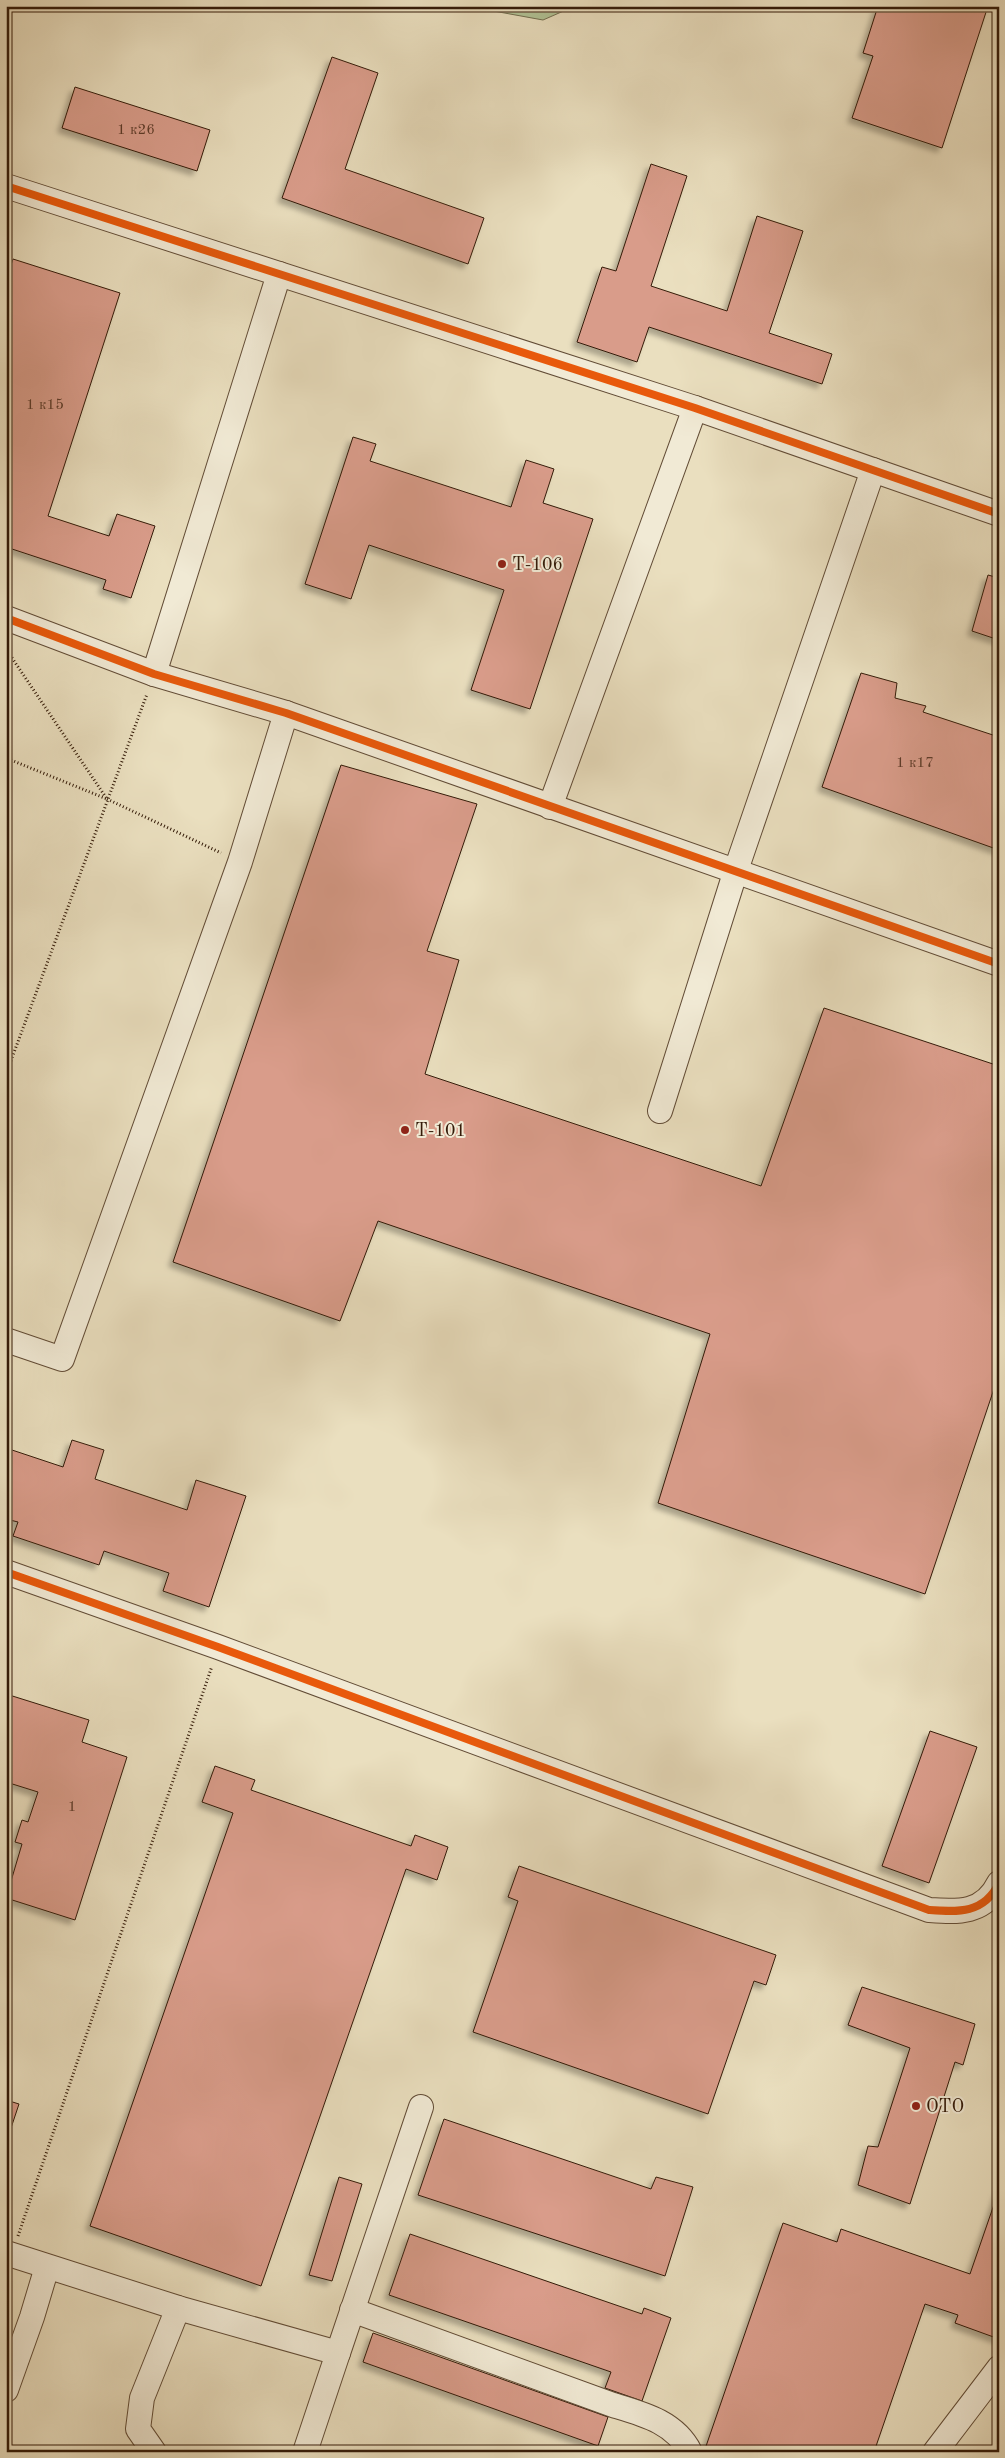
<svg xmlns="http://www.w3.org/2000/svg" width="1005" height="2458" font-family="'Old Standard TT',serif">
<defs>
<filter id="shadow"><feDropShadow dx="-4.5" dy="4.5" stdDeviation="2.5" flood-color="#0004"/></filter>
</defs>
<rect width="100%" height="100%" fill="#eadfbf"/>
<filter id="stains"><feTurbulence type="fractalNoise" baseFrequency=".004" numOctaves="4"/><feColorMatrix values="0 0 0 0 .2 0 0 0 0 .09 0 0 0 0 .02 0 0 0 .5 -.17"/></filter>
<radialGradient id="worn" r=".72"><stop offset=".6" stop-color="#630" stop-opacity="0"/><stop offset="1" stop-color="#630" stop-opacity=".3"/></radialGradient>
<polygon fill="#b1c396" stroke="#726f50" points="466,6 575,6 543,20"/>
<g fill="#d99c8a" stroke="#341b09" filter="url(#shadow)">
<polygon points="878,6 988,6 942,148 852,118 873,56 863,53"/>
<polygon points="332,57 378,73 345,169 484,218 468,264 282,198"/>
<polygon points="75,87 210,130 197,171 62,128"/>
<polygon points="651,164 687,176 651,286 727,311 757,216 803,231 769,333 832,354 822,384 649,327 637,362 577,342 602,267 616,271"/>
<polygon points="13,259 120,293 48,516 109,536 117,514 155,526 131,598 103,589 106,580 6,547 6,280"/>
<polygon points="353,437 376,444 370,461 511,507 526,460 554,469 543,503 593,519 530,709 471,690 504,590 369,545 351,599 305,584"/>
<polygon points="988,575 999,578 999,640 972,631"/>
<polygon points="861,673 897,683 895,698 926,706 923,712 999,737 999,850 822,787"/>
<polygon points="341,765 477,804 427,951 459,960 425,1074 761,1186 824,1008 999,1066 999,1374 925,1594 658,1503 710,1334 378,1221 340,1321 173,1262"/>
<polygon points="72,1440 104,1450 95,1479 187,1510 196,1480 246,1496 209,1607 163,1591 169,1573 104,1551 99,1565 13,1536 18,1522 6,1519 6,1448 63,1467"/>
<polygon points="6,1694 89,1720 82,1742 127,1757 75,1920 6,1898 22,1844 15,1842 22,1820 28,1822 38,1792 6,1782"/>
<polygon points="930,1731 977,1747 929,1883 882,1866"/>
<polygon points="215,1766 255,1780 251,1790 411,1846 415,1835 448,1847 437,1880 406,1869 261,2286 90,2226 233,1813 202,1802"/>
<polygon points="519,1866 776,1955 766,1985 754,1981 708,2114 473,2032 518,1901 508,1897"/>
<polygon points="862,1987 975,2024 963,2065 955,2062 910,2204 858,2185 868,2146 878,2147 910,2048 848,2025"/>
<polygon points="6,2100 19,2104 6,2143"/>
<polygon points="444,2119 651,2189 656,2177 693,2187 665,2276 418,2195"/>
<polygon points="339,2177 362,2184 332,2281 309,2275"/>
<polygon points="999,2190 999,2339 955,2323 958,2315 925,2304 874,2452 704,2452 783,2223 837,2242 841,2229 970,2274"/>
<polygon points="410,2234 642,2314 644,2308 671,2318 642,2401 605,2388 611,2372 389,2295"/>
<polygon points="373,2333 608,2417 598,2446 363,2362"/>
</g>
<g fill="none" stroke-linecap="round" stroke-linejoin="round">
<defs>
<g id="minor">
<polyline points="6,186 695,408 999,514"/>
<polyline points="6,618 154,674 286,713 999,964"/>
<polyline points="154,674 279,274"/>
<polyline points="550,807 695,408"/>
<polyline points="660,1111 736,870 873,470"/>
<polyline points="6,1340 62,1359 240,862 286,713"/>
<path d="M6 1572 218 1647 929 1910C958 1912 984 1914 999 1883"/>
<polyline points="6,2253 178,2308 338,2353 305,2452"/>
<path d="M352 2310 613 2405C643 2414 675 2422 690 2452"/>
<polyline points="338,2353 421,2107"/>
<polyline points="6,2390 32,2317 47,2267"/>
<polyline points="154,2452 138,2429 142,2398 178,2308"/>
<polyline points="935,2452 999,2368"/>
</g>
</defs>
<use href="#minor" stroke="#624c36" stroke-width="26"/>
<g stroke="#341b09" stroke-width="3" stroke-dasharray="1 2.5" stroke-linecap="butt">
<polyline points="6,649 107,799 6,758"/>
<polyline points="107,799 221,853"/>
<polyline points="6,1074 147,694"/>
<polyline points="18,2236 212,1666"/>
</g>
<use href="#minor" stroke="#f1ead5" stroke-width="24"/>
<defs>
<g id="cycleway">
<polyline points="6,186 695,408 999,514"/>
<polyline points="6,618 154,674 286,713 999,964"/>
<path d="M6 1572 218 1647 929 1910C958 1912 984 1914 999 1883"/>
</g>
</defs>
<use href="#cycleway" stroke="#f1ead5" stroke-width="11"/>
<use href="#cycleway" stroke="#e8590c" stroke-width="8"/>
</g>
<g fill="#8f2418" stroke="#f1ead5" stroke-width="2">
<circle cx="502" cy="564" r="5"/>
<circle cx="405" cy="1130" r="5"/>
<circle cx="916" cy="2106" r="5"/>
</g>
<g text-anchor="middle" stroke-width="4" stroke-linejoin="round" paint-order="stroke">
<g font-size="15" fill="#5d3b29">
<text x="136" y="134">1 к26</text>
<text x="45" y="409">1 к15</text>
<text x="915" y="767">1 к17</text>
<text x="72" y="1811">1</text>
</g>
<g font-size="18" fill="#341b09" stroke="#f1ead5" text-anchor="start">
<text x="512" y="570">Т-106</text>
<text x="415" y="1136">Т-101</text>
<text x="926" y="2112">ОТО</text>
</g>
</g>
<rect width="1005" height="2458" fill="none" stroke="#eadfbf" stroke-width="25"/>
<rect x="8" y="8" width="990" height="2443" fill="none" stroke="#341b09" stroke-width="2.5"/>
<rect x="12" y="12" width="980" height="2433" fill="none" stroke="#341b09"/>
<rect width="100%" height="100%" filter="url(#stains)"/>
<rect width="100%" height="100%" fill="url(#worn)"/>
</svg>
